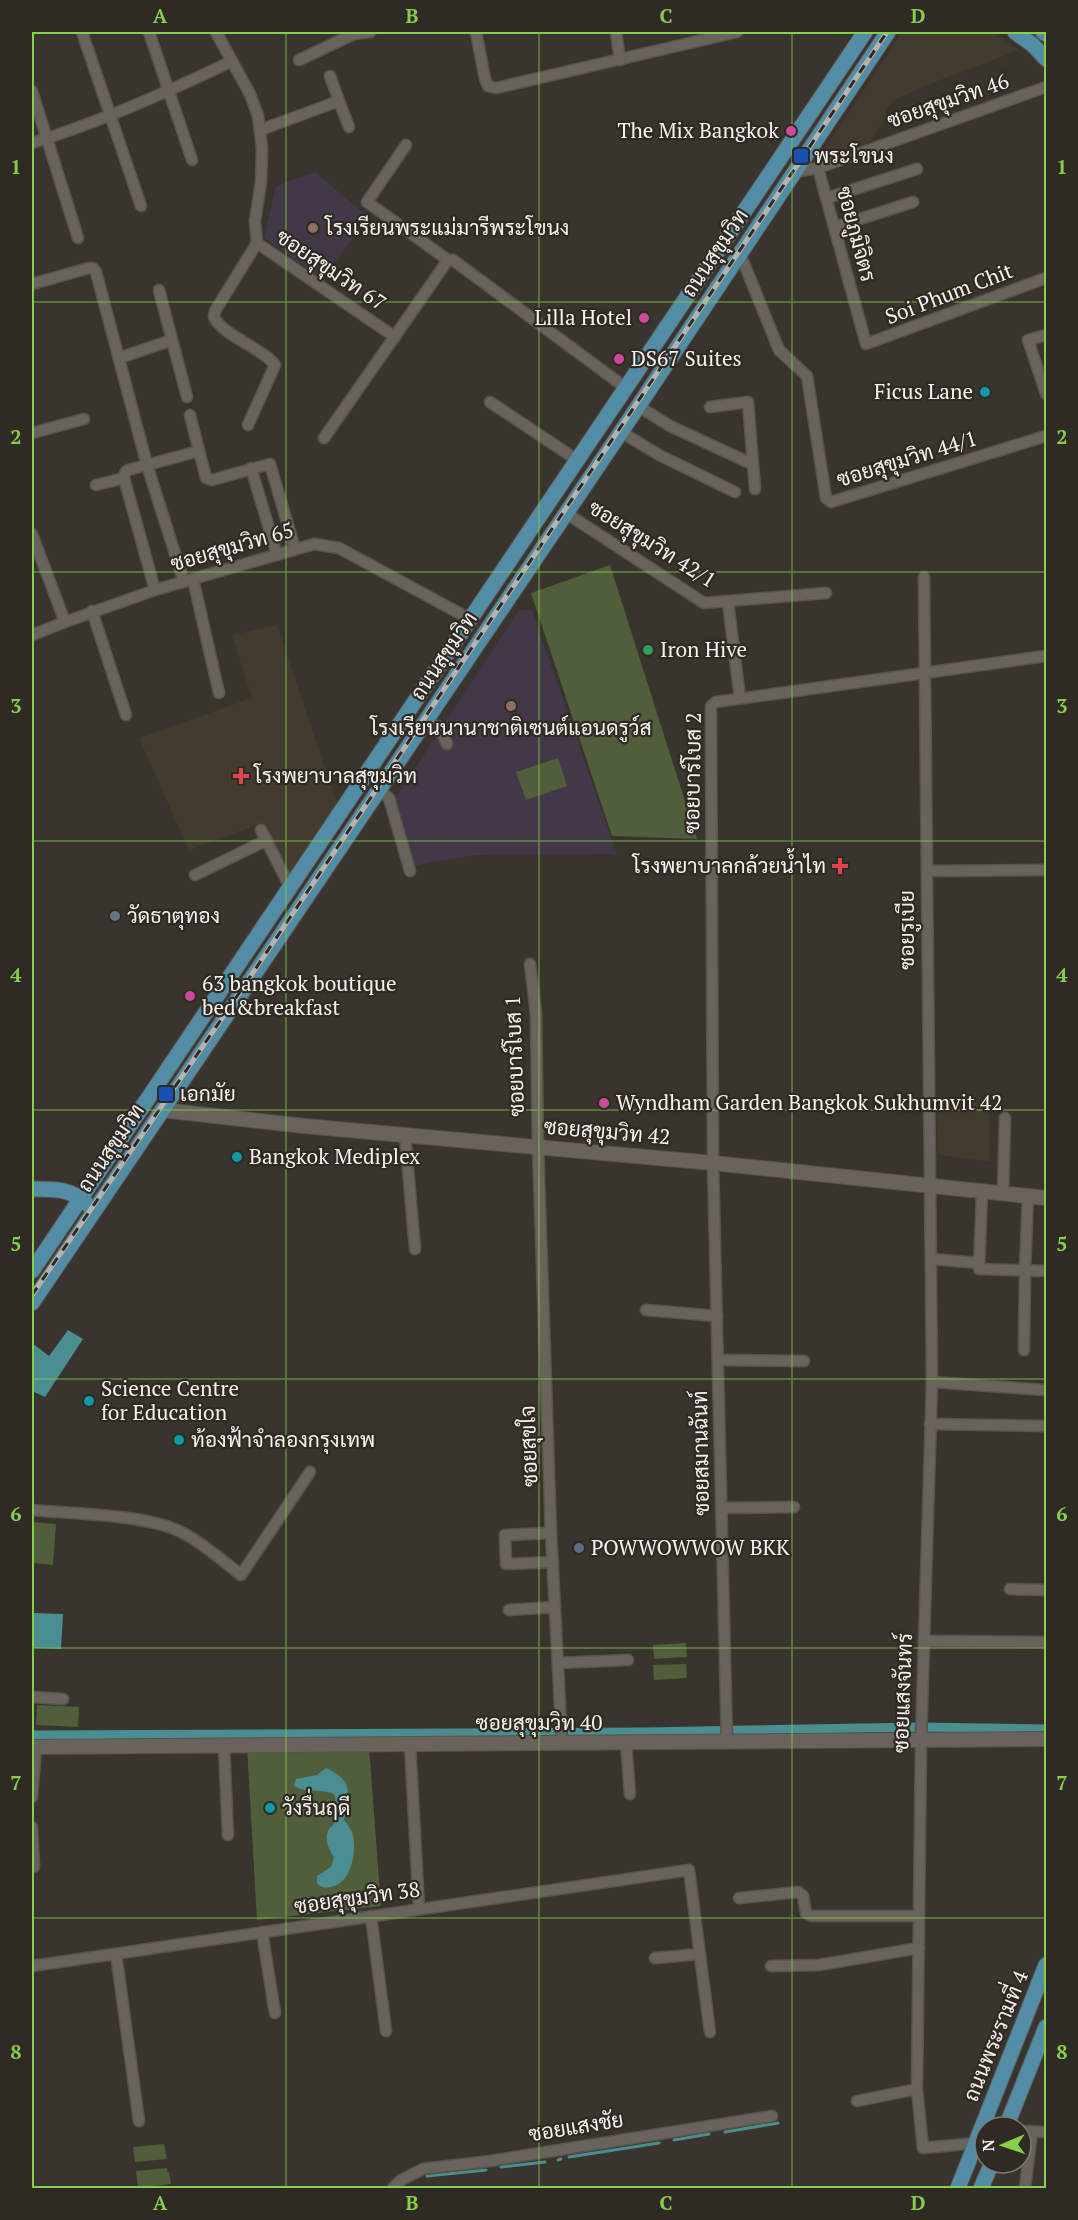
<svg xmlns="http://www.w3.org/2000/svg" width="1078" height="2220" font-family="'PT Serif',Sarabun,serif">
<rect width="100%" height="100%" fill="#39342d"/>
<g fill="#443b2f">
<polygon points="902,32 993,32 1019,50 935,82 893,100 886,109 886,117 870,142 822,158 820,155 823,152"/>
<polygon points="277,625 340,813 289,875 262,823 189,850 139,738 252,698 232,635"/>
<polygon points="936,1096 989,1105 990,1162 937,1154"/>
</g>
<g fill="#423847">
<polygon points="315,172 368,217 323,279 264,238 276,186"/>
<polygon points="519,610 532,610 617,854 474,855 414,866 393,802"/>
</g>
<g fill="#505e3b">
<polygon points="610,565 697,839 612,836 531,593"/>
<polygon points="558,758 567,786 526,800 516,772"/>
<polygon points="32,1522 56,1524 53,1565 32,1563"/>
<polygon points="686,1643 687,1657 654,1659 653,1645"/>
<polygon points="686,1664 687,1678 654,1680 653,1665"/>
<polygon points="37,1705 79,1707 78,1727 36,1725"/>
<polygon points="369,1747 381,1906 257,1920 247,1748"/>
<polygon points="164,2144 167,2159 135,2162 133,2147"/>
<polygon points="167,2168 167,2172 169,2172 171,2184 138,2188 136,2171"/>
</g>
<g fill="#4b8e91">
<polygon points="68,1330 83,1339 45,1397 32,1391 32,1343 49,1356"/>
<polygon points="32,1613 63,1614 61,1649 32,1648"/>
<path d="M326 1768C354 1781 350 1793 344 1820 347 1824 350 1828 352 1832 358 1850 351 1885 330 1887 324 1888 322 1888 317 1883V1876L331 1867 334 1857C328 1849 324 1838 329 1829 330 1827 334 1825 335 1822 339 1813 337 1803 334 1794 319 1788 309 1794 294 1786L296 1779 317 1775Z"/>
</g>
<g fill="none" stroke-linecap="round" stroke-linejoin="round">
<g stroke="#4b8e91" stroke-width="3">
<polyline points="725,2132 778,2123"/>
<polyline points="674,2140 709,2134"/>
<polyline points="569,2157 659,2143"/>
<polyline points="558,2160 561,2159"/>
<polyline points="501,2167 545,2162"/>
<polyline points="427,2176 486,2170"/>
</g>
<polyline stroke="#4b8e91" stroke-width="9" points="32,1735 645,1732 920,1727 1046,1729"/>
<defs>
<g id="street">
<polyline points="82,32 141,206"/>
<polyline points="149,32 192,160"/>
<polyline points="216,32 250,94 258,116 262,148 261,182 255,221 257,243"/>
<polyline points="350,32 354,34 370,32"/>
<polyline points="476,32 485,79 488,86 496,88 737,32"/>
<polyline points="616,32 620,60"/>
<polyline points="299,60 354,34"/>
<polyline points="32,91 78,238"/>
<polyline points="339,101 349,127"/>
<polyline points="260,130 339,101 330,76"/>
<path d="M32 143C100 122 166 93 230 62"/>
<polyline points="406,145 367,202 448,260 453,260 626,388"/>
<polyline points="818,168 866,344 1046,278"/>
<polyline points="794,172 818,168 1046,87"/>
<polyline points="827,198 917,169"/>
<polyline points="835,227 913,202"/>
<polyline points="257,243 395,337"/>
<polyline points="738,258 743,261 779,350 807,376 826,498 831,502 1046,436"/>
<polyline points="32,284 89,268 93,268 96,272 147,465 184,582"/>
<polyline points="159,290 187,397"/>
<polyline points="1046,335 1028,340 1046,394"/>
<polyline points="119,358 172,340"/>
<polyline points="490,402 577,460"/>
<polyline points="638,406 670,426 752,464"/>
<polyline points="710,407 748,402 755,489"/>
<polyline points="190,415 206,478 212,480 270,464 295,549"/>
<path d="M248 425 275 365C262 348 222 335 214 317L215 311 257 243"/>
<polyline points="621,432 659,455 735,492"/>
<polyline points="32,433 84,419"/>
<polyline points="324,438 448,260"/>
<polyline points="251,468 277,555"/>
<polyline points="96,485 124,478"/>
<polyline points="566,513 704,603 826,593"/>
<polyline points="32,534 65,622 155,590 314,544 339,548 470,619"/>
<polyline points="924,577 932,1382 921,1741 917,2089 923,2148 976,2143"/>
<polyline points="193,579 219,693"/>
<polyline points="155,590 124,478 125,473 128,470 199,451"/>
<polyline points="728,602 740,698"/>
<polyline points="92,611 126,715"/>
<polyline points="32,635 65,622"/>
<polyline points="439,726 447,744"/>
<polyline points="379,790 389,798 410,871"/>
<polyline points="261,830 290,887"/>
<polyline points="927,871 1046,870"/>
<polyline points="195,875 267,840"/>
<polyline points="530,964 536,1014 538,1147 551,1533 562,1744"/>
<polyline points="405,1135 415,1249"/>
<polyline points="982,1193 979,1269 1046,1271"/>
<polyline points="1003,1194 1005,1118"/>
<polyline points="931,1259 979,1263"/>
<polyline points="646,1310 717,1316"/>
<polyline points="1024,1350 1025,1269 1028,1196"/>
<polyline points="718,1360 804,1361"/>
<polyline points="932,1382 1046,1390"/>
<polyline points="930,1424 1046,1426"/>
<polyline points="722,1508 794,1507"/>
<path d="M32 1510C73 1514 150 1514 185 1534 205 1545 223 1561 241 1575L310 1472"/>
<polyline points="551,1533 505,1535 506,1564 553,1562"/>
<polyline points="1010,1589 1046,1590"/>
<polyline points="509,1610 555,1607"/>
<polyline points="924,1641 1046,1642"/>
<polyline points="559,1663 628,1660"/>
<polyline points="32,1697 63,1699"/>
<polyline points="626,1743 630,1794"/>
<polyline points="727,1743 713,1163 711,706 716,702 1046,656"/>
<polyline points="410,1744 419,1909"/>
<polyline points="224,1745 228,1835"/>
<polyline points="32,1797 36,1747"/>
<polyline points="32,1827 34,1867"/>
<polyline points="739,1898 798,1892 803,1896 806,1913 811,1916 919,1916"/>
<polyline points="371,1916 386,2031"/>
<polyline points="262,1932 275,2013"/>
<polyline points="116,1954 139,2121"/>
<polyline points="655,1958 700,1954"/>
<polyline points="32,1966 689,1870 710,2032"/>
<polyline points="771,1966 819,1965 919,1948"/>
<polyline points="857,2101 917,2089"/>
<polyline points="1021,2131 1046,2132"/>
<polyline points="393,2188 401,2180 423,2169 490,2161 772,2116"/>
<polyline points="1025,2188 1032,2132"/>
</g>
<g id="secondary">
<polyline points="162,1110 304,1126 713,1163 1046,1198"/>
<polyline points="32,1747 1046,1739"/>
</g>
<g id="primary">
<polyline points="1015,32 1033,45 1046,59"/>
<polyline points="1043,32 1046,34"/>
<path d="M32 1189C53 1189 71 1188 87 1204"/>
<polyline points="32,1271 865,32"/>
<polyline points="32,1303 621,432 888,32"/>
<polyline points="1006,2127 1046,2027"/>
<polyline points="958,2188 1046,1965"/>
<polyline points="981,2188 992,2163"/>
</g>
</defs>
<use href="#street" stroke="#57534d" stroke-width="13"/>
<use href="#secondary" stroke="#57534d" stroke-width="16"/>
<use href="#primary" stroke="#57534d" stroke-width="17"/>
<use href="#street" stroke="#69635c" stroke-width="10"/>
<use href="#secondary" stroke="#69635c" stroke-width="14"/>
<use href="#primary" stroke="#538ca5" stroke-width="15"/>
<defs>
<polyline id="rail" points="32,1295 229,1008 887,32"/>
</defs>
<use href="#rail" stroke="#b6b3ad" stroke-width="5"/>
<use href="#rail" stroke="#2f2a23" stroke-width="3" stroke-dasharray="9" stroke-linecap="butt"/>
</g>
<path fill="none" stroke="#86cf4b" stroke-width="1.5" stroke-opacity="0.55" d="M286 32V2188M539 32V2188M792 32V2188M32 302H1046M32 572H1046M32 841H1046M32 1110H1046M32 1379H1046M32 1648H1046M32 1918H1046"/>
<g fill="#d1479c" stroke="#2f2a23" stroke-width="2">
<circle cx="791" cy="131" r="6"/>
<circle cx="644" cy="318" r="6"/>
<circle cx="619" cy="359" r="6"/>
<circle cx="190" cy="996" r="6"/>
<circle cx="604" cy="1103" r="6"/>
</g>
<g fill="#1a4fb4" stroke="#2f2a23" stroke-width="2">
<rect x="793" y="148" width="16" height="16" rx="3"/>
<rect x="158" y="1086" width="16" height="16" rx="3"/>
</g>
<g fill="#8d6e63" stroke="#2f2a23" stroke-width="2">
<circle cx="313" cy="228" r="6"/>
<circle cx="511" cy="706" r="6"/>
</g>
<g fill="#0f9aa8" stroke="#2f2a23" stroke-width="2">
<circle cx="985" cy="392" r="6"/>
<circle cx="237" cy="1157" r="6"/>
<circle cx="89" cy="1401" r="6"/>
<circle cx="179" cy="1440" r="6"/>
<circle cx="270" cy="1808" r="6"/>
</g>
<circle fill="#2e9e5b" stroke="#2f2a23" stroke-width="2" cx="648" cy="650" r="6"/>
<g fill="#e0444e" stroke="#2f2a23" stroke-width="2">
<path d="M238 767h6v6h6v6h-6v6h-6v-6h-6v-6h6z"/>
<path d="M837 857h6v6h6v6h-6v6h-6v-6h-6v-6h6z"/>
</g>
<circle fill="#6b7280" stroke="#2f2a23" stroke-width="2" cx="115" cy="916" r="6"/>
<circle fill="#5c6f8a" stroke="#2f2a23" stroke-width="2" cx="579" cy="1548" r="6"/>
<g text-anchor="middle" stroke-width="4.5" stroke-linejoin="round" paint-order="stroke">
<g font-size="21" fill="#f5f2ed" stroke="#2f2a23">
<text transform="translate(948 101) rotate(-19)" y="7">ซอยสุขุมวิท 46</text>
<text transform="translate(856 234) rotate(75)" y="7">ซอยภูมิจิตร</text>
<text transform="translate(715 253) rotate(-56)" y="7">ถนนสุขุมวิท</text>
<text transform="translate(331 270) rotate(34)" y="7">ซอยสุขุมวิท 67</text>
<text transform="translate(949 294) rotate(-21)" y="7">Soi Phum Chit</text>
<text transform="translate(907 459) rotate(-17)" y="7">ซอยสุขุมวิท 44/1</text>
<text transform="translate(652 544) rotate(32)" y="7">ซอยสุขุมวิท 42/1</text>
<text transform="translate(232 547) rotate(-16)" y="7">ซอยสุขุมวิท 65</text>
<text transform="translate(444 656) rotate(-56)" y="7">ถนนสุขุมวิท</text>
<text transform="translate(693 773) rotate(-89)" y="7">ซอยบาร์โบส 2</text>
<text transform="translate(907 930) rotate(-90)" y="7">ซอยรูเบีย</text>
<text transform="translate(515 1056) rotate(-92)" y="7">ซอยบาร์โบส 1</text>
<text transform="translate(607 1132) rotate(5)" y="7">ซอยสุขุมวิท 42</text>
<text transform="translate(111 1148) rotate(-56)" y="7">ถนนสุขุมวิท</text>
<text transform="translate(529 1446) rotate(-92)" y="7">ซอยสุขใจ</text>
<text transform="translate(701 1453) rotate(-91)" y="7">ซอยสมานฉันท์</text>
<text transform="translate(903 1693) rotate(-88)" y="7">ซอยแสงจันทร์</text>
<text x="539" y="1730">ซอยสุขุมวิท 40</text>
<text transform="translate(357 1898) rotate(-8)" y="7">ซอยสุขุมวิท 38</text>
<text transform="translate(996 2036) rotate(-68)" y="7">ถนนพระรามที่ 4</text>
<text transform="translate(576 2127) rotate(-9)" y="7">ซอยแสงชัย</text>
</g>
<g font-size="21" fill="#f5f2ed" stroke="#2f2a23" text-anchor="start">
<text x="779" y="138" text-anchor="end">The Mix Bangkok</text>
<text x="814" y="163">พระโขนง</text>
<text x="325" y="235">โรงเรียนพระแม่มารีพระโขนง</text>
<text x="632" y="325" text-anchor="end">Lilla Hotel</text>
<text x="631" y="366">DS67 Suites</text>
<text x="973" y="399" text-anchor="end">Ficus Lane</text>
<text x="660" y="657">Iron Hive</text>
<text x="511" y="735" text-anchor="middle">โรงเรียนนานาชาติเซนต์แอนดรูว์ส</text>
<text x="254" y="783">โรงพยาบาลสุขุมวิท</text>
<text x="826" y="873" text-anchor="end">โรงพยาบาลกล้วยน้ำไท</text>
<text x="127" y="923">วัดธาตุทอง</text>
<text x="202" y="991">63 bangkok boutique<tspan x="202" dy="24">bed&amp;breakfast</tspan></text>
<text x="180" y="1101">เอกมัย</text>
<text x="616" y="1110">Wyndham Garden Bangkok Sukhumvit 42</text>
<text x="249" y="1164">Bangkok Mediplex</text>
<text x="101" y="1396">Science Centre<tspan x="101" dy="24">for Education</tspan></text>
<text x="191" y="1447">ท้องฟ้าจำลองกรุงเทพ</text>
<text x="591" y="1555">POWWOWWOW BKK</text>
<text x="282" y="1815">วังรื่นฤดี</text>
</g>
</g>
<rect width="1078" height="2220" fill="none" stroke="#2f2a23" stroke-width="66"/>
<g transform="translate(1003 2145) rotate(268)"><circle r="28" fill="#2f2a23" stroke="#7e7a74" stroke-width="1.5"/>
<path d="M0-4.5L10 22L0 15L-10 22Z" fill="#86cf4b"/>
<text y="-9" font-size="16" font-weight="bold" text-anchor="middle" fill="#f5f2ed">N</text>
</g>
<rect x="33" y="33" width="1012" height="2154" fill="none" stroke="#86cf4b" stroke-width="2"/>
<g font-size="20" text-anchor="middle" font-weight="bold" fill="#86cf4b">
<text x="160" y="23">A</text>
<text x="412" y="23">B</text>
<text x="666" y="23">C</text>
<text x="918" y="23">D</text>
<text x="16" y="174">1</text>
<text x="1062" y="174">1</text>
<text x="16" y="444">2</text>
<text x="1062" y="444">2</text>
<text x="16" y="713">3</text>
<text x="1062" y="713">3</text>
<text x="16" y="982">4</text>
<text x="1062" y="982">4</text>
<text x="16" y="1251">5</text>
<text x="1062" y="1251">5</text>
<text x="16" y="1521">6</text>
<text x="1062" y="1521">6</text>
<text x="16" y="1790">7</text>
<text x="1062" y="1790">7</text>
<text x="16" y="2059">8</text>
<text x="1062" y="2059">8</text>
<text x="160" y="2210">A</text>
<text x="412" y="2210">B</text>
<text x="666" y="2210">C</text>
<text x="918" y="2210">D</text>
</g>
</svg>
